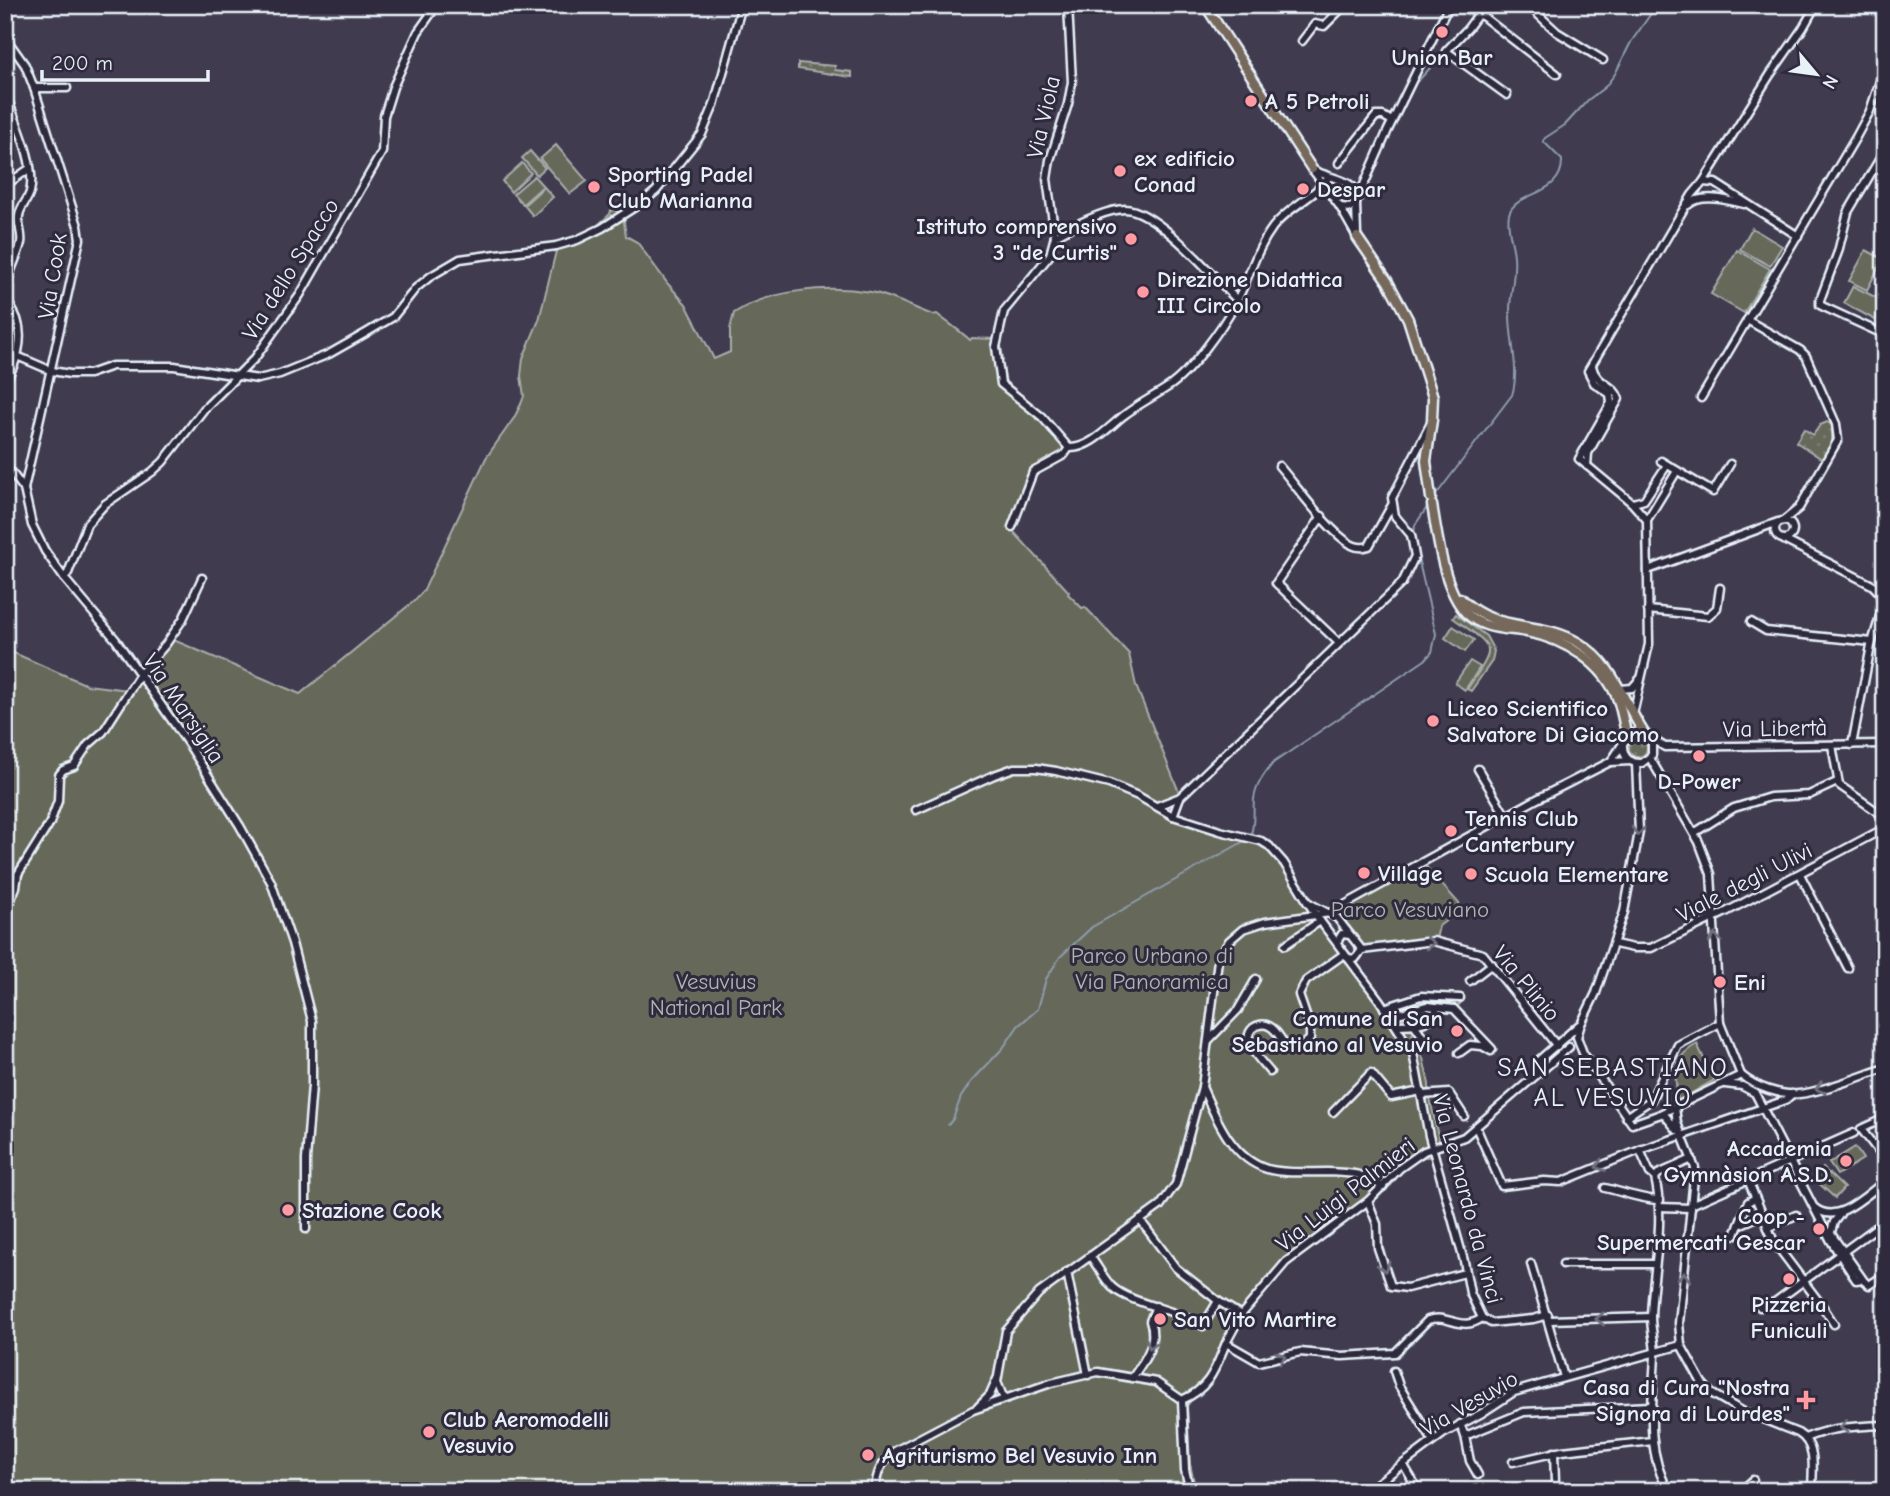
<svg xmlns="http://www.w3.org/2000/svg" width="1890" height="1496" font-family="'Comic Neue',sans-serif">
<defs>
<pattern id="grass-dots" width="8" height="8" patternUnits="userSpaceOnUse" patternTransform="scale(1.75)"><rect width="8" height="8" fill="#66695a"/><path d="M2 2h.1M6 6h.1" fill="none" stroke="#7c7f72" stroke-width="1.8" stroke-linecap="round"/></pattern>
</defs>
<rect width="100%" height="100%" fill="#413b50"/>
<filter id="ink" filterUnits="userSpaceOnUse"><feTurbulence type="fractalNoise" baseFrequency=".0143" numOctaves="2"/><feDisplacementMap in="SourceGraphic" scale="14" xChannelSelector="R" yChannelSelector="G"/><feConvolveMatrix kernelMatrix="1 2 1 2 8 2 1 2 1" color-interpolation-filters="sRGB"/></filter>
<g filter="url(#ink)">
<g fill="url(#grass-dots)" stroke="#a7ada9" stroke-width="2">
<polygon points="798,63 835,66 835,70 852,72 852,77 798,69"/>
<polygon points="1827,422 1832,425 1832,443 1822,459 1796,442 1804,429 1813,435 1820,425"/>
<circle cx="1638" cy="748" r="9"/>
</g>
<g fill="#66695a" stroke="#a7ada9" stroke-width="2">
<polygon points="556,145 587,181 570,194 540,159"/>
<polygon points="530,151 545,168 537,175 522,158"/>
<polygon points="522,163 531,173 511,192 502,181"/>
<polygon points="534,176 543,186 523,204 513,194"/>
<polygon points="544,187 553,197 533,216 524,205"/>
<path d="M611 210 626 212 624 222 626 236 637 242 668 284 686 304 714 359 730 352V329L734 313C771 289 828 285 871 292 892 296 913 308 933 315L937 314C948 323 959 330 970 340L972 338 994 339 1001 346 1003 359 1000 360 1007 386 1069 446 1067 454C1028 471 1026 493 1013 531L1069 592 1068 594 1082 608 1085 607 1129 654 1136 686 1179 792V813L1187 818 1268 841 1293 869 1325 920 1391 1008 1423 999 1451 1001 1455 999 1460 1004 1456 1007 1446 1006V1003L1429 1002 1428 1004 1393 1010 1397 1017 1415 1010 1416 1014 1424 1013 1423 1009H1433V1013L1431 1011 1427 1013 1429 1017 1419 1022V1018H1403L1401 1022 1406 1029H1414L1420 1036 1415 1032 1412 1034 1423 1058 1429 1084V1094L1440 1146 1436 1149 1439 1156 1424 1157 1402 1169 1392 1184 1373 1202 1357 1211 1278 1274 1242 1318 1214 1376 1201 1393 1192 1399 1187 1406 1190 1464 1196 1491H5V649L87 685 128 690 169 638 300 694 414 601 424 590 486 458 514 418 521 404 524 396 521 376 523 358 539 320 558 243 586 236 610 214Z"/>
<polygon points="1752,228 1782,246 1770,266 1740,249"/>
<polygon points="1737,250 1770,269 1744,313 1711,294"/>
<polygon points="1866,250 1883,259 1867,290 1849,281"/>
<polygon points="1853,286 1885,302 1875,320 1844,303"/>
<path d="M1456 614 1486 636 1494 651 1492 661 1471 691 1467 689C1498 644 1496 649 1453 618Z"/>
<polygon points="1453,626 1474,640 1465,652 1445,638"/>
<polygon points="1470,661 1480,667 1465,690 1455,683"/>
<polygon points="1423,863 1463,908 1439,926 1436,939 1363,948 1336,913"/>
<path d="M1697 1044 1714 1080 1678 1101C1675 1073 1670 1059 1697 1044Z"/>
<polygon points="1855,1147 1863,1159 1837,1175 1829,1163"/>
<polygon points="1823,1168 1844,1188 1835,1198 1813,1178"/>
</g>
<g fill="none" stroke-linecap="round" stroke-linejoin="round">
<g stroke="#8f9cae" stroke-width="2">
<polyline points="1413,84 1419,80 1444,53"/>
<path d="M1433 499 1512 395C1520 370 1510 342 1510 315 1509 296 1516 276 1514 256 1513 243 1506 227 1509 214 1515 191 1563 197 1562 160L1543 141 1545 138 1565 125 1588 100 1605 87 1615 74 1631 42 1657 5"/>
<polyline points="1414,535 1415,525 1428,506"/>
<path d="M1251 834C1255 822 1253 811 1254 799 1256 785 1264 774 1273 763L1425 660 1432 652 1436 634 1418 558"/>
<polyline points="948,1125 953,1119 961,1097 971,1082 1003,1048 1018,1026 1038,1009 1046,979 1060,957 1092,927 1248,839"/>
</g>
<defs>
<g id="minor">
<path d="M1068 5 1072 82 1068 104 1050 160 1047 179 1055 236 1050 255 1004 311 996 347 1001 384 1042 417 1069 448C1089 449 1108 428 1123 416 1137 405 1153 397 1168 387 1191 372 1222 328 1235 304 1249 279 1255 251 1273 227 1288 207 1314 198 1328 178"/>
<polyline points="1468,5 1557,74"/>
<polyline points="1485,5 1468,28 1446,51 1507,95"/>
<polyline points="1528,5 1557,32 1603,60"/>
<polyline points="5,37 25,65 34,88 78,226 80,239 24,489"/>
<polyline points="1302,41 1315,24 1324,26 1345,5"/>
<polyline points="34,88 67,88"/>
<path d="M5 92C14 118 37 164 30 192 28 200 20 207 19 216 17 225 23 234 21 243 17 259 8 272 6 289 5 303 13 308 17 319 24 339 17 364 5 381"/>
<polyline points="1885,150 1848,212 1838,252 1820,300 1820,305 1824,307 1885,335"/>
<polyline points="1339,163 1376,116 1383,116 1392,121"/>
<polyline points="1312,169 1340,207 1357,237"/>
<path d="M1314 170C1329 179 1356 179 1358 197"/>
<polyline points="5,182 10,182 29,169"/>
<polyline points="1703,182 1770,75 1803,28 1816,5"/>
<polyline points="1356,204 1357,235"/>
<path d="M1688 205C1701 193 1728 200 1744 204"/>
<polyline points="1340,207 1351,208 1356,203 1388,130 1449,5"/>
<path d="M1055 236C1073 226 1105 209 1125 209 1156 209 1216 279 1237 300"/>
<polyline points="1747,320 1800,350 1806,356 1836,424 1838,440 1799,508 1783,521"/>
<polyline points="17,356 52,371 70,374 89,374 112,366 174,366 258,379 280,374 329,354 366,333 393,317 416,288 431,276 460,259 556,246 577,240 602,228 644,201 656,191 702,134 714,105 742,5"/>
<polyline points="1701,398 1856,137 1870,111 1885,66"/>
<polyline points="1661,461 1713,492 1730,464"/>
<polyline points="5,464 24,489 32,525 45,551 64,578 116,640 189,745 240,826 271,882 292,943 312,1021 312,1085 306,1160 306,1229"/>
<path d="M1279 466C1298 488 1328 531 1352 545 1358 548 1363 548 1369 546L1392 505"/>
<path d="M1587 466 1588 453 1619 399C1614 383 1596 385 1592 366"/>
<polyline points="1633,503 1644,500 1667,465"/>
<polyline points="1322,516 1276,583 1338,642"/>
<polyline points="1647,520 1677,471"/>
<circle cx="1784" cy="530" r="9"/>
<polyline points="1012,527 1033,472 1064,455 1069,448"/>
<polyline points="1784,540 1872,585 1879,592 1883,606 1871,646 1852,745"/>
<polyline points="1648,570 1778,522"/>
<polyline points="64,578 68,573 87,524 105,504 152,472 163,462 204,409 255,358 300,295 382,152 384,116 393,87 418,32 437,5"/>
<polyline points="1648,610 1708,616 1717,608 1720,588"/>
<polyline points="1751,622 1766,631 1872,642"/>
<polyline points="1621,689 1632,688 1640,679"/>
<polyline points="1633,714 1649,644 1647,520 1632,503 1579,459 1611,403 1610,394 1594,383 1588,371 1692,195 1703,182 1715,183 1798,236"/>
<polyline points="1832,745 1839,785 1885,817"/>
<path d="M1623 746C1623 758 1631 764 1642 763L1652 755V741"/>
<polyline points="1650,758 1699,842 1711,874 1720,1023 1741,1075"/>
<path d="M1610 762C1620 752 1628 724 1646 734 1653 738 1657 743 1665 747L1885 744"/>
<polyline points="1636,763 1639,832 1624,912 1596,993 1581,1024 1577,1037 1583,1053 1632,1124 1658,1115 1741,1075"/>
<polyline points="1478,769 1506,816"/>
<polyline points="1157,806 1180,797 1402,583 1415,556 1411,535 1395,516 1392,498 1430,425"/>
<polyline points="916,810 994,775 1014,768 1036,768 1056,771 1109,784 1138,796 1173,816 1220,831 1261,841 1269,846 1284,863 1315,914 1380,1001 1413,1053 1429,1136 1464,1261 1470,1293 1482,1318 1491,1323 1533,1319 1548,1315"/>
<polyline points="1173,816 1180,797"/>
<polyline points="1694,833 1734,808 1770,797 1809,795 1837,782"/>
<polyline points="1800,874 1848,968"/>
<polyline points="1307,902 1337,918 1362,950"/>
<polyline points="5,914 16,887 18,874 50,823 58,801 59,775 63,770 74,766 88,745 103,732 140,674 166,644 183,619 202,578"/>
<polyline points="1337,942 1342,934 1350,935"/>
<polyline points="1615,944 1633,948 1651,948 1726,912 1885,828"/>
<polyline points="1285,945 1320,921"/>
<polyline points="1348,958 1355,959 1362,950 1433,941 1483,954 1557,1046"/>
<polyline points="1883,967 1885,966"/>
<polyline points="1470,981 1492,964"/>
<polyline points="1384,1008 1421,996 1460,998"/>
<polyline points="1390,1016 1427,1006 1454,1009 1492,1049 1491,1051 1482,1046 1470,1045 1459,1053"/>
<polyline points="1414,1024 1423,1037"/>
<path d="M1396 1025C1412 1024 1433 1027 1437 1007"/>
<polyline points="1208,1041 1238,1010 1256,979"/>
<polyline points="1542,1070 1537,1066 1538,1061 1579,1025"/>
<path d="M1270 1072C1262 1062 1239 1041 1253 1028 1257 1025 1264 1023 1269 1026 1280 1031 1281 1045 1292 1051L1301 1047 1310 1039V1027L1299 995 1306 981 1344 954"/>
<path d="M1741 1075C1755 1087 1781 1096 1799 1094 1822 1092 1861 1076 1885 1068"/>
<polyline points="1725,1084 1742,1086 1755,1093 1831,1241 1856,1280 1862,1279"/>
<path d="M1202 1087C1216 1118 1231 1158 1267 1169 1286 1174 1308 1172 1327 1172 1352 1173 1361 1172 1383 1187"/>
<polyline points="1422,1095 1449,1093 1464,1116"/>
<path d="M1675 1107 1677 1123 1695 1168 1679 1323 1681 1345 1702 1383 1711 1393 1742 1411 1798 1433C1818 1445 1812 1471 1812 1491"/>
<polyline points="1333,1112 1371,1073 1391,1097 1421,1091"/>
<polyline points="1663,1113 1677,1130"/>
<polyline points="1626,1117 1651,1100 1678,1045 1720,1023"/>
<polyline points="1885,1118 1861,1129 1885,1160"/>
<polyline points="1476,1127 1502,1186 1544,1181 1561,1182 1640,1150 1786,1100 1792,1094"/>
<polyline points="1640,1150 1650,1173 1655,1177"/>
<polyline points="1748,1180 1774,1242 1823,1307 1834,1324"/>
<path d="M1605 1188C1623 1192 1643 1200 1660 1200"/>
<polyline points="1368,1201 1377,1224 1378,1248 1391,1286 1407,1288 1465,1273"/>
<polyline points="1691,1205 1854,1133"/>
<polyline points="1659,1207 1691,1208"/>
<path d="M1815 1208C1837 1226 1866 1195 1885 1181"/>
<polyline points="1140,1220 1176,1268 1218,1301 1241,1315 1286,1262 1368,1201 1400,1168 1424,1151 1464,1137 1569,1047"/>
<polyline points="1739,1225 1762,1215"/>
<polyline points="1768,1228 1796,1215"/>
<polyline points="1831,1234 1864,1281 1869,1285 1885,1275"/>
<polyline points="1735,1235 1748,1202 1755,1198"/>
<polyline points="1830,1235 1834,1222 1840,1214"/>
<path d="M1090 1256C1097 1265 1104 1279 1112 1287 1133 1305 1177 1309 1203 1326L1218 1301"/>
<polyline points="1531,1264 1564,1377"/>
<polyline points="1563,1264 1655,1264"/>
<polyline points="1067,1272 1088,1375"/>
<polyline points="1760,1307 1775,1302 1885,1221"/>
<path d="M1241 1315 1226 1343 1259 1362 1300 1352 1342 1356 1395 1353 1428 1320C1449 1313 1461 1333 1482 1318"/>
<polyline points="1549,1320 1651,1317"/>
<polyline points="1394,1371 1399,1386 1433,1441"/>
<path d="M1132 1378C1145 1360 1158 1343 1150 1321L1156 1306"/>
<polyline points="1004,1399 997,1382 1006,1331 1039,1293 1160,1206 1176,1184 1202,1087 1218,960 1229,941 1243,929 1265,922 1330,913 1537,799 1610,762 1631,761"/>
<path d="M1182 1400C1210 1388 1215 1369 1226 1343"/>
<polyline points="978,1407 990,1395 997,1379"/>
<polyline points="1460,1424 1465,1436 1524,1412 1651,1406"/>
<polyline points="1465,1436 1470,1461 1478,1475"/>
<path d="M1805 1438C1831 1427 1857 1426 1885 1425"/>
<polyline points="1882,1448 1885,1460"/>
<polyline points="1513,1462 1562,1451 1653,1441"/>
<polyline points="1403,1464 1416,1486"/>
<path d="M875 1491C876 1473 881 1463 895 1451L973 1410 1051 1383 1098 1372 1156 1382 1182 1400 1185 1470 1190 1491"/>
<polyline points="1367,1491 1443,1434 1482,1413 1514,1392 1681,1345"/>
<polyline points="1552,1491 1555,1482 1554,1452"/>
<path d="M1669 1491C1644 1450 1653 1400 1655 1355 1655 1343 1651 1330 1651 1317 1652 1272 1666 1223 1655 1178L1658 1174 1692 1159"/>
<polyline points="1741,1491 1753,1480"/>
</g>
<g id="major">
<polyline points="1205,5 1312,169"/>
<polyline points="1357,237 1388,282 1408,319 1433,397 1432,420 1426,461 1431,498"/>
<path d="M1432 505C1438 538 1443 588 1466 613 1483 630 1505 628 1527 632 1565 639 1604 663 1618 700 1622 712 1624 725 1627 737"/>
<path d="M1460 598C1497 635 1537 618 1579 643 1614 664 1623 701 1644 733"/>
</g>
</defs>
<use href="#minor" stroke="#e8f1f8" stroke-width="11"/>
<use href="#major" stroke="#e8f1f8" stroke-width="13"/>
<use href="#minor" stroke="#2f2a3d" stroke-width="6"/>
<use href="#major" stroke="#76695c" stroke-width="8"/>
</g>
<defs><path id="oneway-chevron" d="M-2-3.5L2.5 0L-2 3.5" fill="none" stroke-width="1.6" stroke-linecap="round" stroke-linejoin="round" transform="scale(1.75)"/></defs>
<g stroke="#70707e">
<use href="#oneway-chevron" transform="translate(1638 831) rotate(94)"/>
<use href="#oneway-chevron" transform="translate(1715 938) rotate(-94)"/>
<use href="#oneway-chevron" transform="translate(1430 943)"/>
<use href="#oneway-chevron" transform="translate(1820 1088) rotate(163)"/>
<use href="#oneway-chevron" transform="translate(1600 1166) rotate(160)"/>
<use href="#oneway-chevron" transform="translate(1384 1267) rotate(75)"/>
<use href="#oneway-chevron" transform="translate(1684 1277) rotate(-84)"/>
<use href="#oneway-chevron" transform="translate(1600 1319) rotate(178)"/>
<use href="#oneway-chevron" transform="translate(1151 1344) rotate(107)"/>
<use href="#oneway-chevron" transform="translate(1281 1357) rotate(-20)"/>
<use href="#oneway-chevron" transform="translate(1844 1427) rotate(171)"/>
</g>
</g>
<g fill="#ff9aa2" stroke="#2f2a3d" stroke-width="2.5">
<circle cx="1442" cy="32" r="7"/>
<circle cx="1251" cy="101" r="7"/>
<circle cx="1120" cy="171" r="7"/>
<circle cx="594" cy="187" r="7"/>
<circle cx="1303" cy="189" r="7"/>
<circle cx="1131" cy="239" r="7"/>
<circle cx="1143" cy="292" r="7"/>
<circle cx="1433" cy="721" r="7"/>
<circle cx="1699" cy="756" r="7"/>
<circle cx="1451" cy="831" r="7"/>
<circle cx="1364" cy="873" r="7"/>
<circle cx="1471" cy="874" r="7"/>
<circle cx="1720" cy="982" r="7"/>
<circle cx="1457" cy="1031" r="7"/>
<circle cx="1846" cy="1161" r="7"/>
<circle cx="288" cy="1210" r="7"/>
<circle cx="1819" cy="1229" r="7"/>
<circle cx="1789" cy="1279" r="7"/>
<circle cx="1160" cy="1319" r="7"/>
<path d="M1802.5 1389.5h7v7h7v7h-7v7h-7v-7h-7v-7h7z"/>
<circle cx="429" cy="1432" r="7"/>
<circle cx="868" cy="1455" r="7"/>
</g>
<g text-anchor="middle" stroke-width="6" stroke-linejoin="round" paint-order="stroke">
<g font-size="23" font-weight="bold" fill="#e8f1f8" stroke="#2f2a3d" text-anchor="start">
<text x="1442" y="65" text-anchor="middle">Union Bar</text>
<text x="1265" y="109">A 5 Petroli</text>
<text x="1134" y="166">ex edificio<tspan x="1134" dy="26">Conad</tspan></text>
<text x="608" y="182">Sporting Padel<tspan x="608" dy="26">Club Marianna</tspan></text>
<text x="1317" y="197">Despar</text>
<text x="1117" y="234" text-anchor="end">Istituto comprensivo<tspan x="1117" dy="26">3 "de Curtis"</tspan></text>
<text x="1157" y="287">Direzione Didattica<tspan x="1157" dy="26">III Circolo</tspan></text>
<text x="1447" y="716">Liceo Scientifico<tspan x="1447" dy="26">Salvatore Di Giacomo</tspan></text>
<text x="1699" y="789" text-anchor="middle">D-Power</text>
<text x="1465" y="826">Tennis Club<tspan x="1465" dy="26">Canterbury</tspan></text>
<text x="1378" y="881">Village</text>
<text x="1485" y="882">Scuola Elementare</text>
<text x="1734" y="990">Eni</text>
<text x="1443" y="1026" text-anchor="end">Comune di San<tspan x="1443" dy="26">Sebastiano al Vesuvio</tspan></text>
<text x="1832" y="1156" text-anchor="end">Accademia<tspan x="1832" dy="26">Gymnàsion A.S.D.</tspan></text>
<text x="302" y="1218">Stazione Cook</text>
<text x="1805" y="1224" text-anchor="end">Coop -<tspan x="1805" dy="26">Supermercati Gescar</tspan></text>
<text x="1789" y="1312" text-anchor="middle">Pizzeria<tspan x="1789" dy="26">Funiculi</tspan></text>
<text x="1174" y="1327">San Vito Martire</text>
<text x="1790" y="1395" text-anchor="end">Casa di Cura "Nostra<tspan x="1790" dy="26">Signora di Lourdes"</tspan></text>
<text x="443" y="1427">Club Aeromodelli<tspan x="443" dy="26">Vesuvio</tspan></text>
<text x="882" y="1463">Agriturismo Bel Vesuvio Inn</text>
</g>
<g font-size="23" fill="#e8f1f8" stroke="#2f2a3d">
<text transform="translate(1043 117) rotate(-77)" y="8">Via Viola</text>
<text transform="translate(290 269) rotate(-58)" y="8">Via dello Spacco</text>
<text transform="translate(52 276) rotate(-81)" y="8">Via Cook</text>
<text transform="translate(184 708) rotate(56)" y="8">Via Marsiglia</text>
<text transform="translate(1775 728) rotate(-1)" y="8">Via Libertà</text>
<text transform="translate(1744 882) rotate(-27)" y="8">Viale degli Ulivi</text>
<text transform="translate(1527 983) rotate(50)" y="8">Via Plinio</text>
<text transform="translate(1345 1194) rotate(-38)" y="8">Via Luigi Palmieri</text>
<text transform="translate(1468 1199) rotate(75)" y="8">Via Leonardo da Vinci</text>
<text transform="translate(1469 1403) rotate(-30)" y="8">Via Vesuvio</text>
</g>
<g font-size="23" fill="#aeb4b1" stroke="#2f2a3d">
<text x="1410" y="917">Parco Vesuviano</text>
<text x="1152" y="963">Parco Urbano di<tspan x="1152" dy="26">Via Panoramica</tspan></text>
<text x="716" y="989">Vesuvius<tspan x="716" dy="26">National Park</tspan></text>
</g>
<g font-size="26" letter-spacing="2" fill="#e8f1f8" stroke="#2f2a3d">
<text x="1613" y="1076">SAN SEBASTIANO<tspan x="1613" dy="30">AL VESUVIO</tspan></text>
</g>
</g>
<rect width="1890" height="1496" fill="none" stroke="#2f2a3d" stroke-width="28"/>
<rect x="14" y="14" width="1862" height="1468" fill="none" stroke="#e8f1f8" stroke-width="2.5" filter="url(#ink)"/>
<g transform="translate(1816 74) rotate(119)" stroke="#2f2a3d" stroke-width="5" paint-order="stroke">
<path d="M0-5L12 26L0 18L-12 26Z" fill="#e8f1f8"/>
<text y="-10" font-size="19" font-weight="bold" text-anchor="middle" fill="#e8f1f8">N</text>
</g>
<path d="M42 70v10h166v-10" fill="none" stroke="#e8f1f8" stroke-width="3.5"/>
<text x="52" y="70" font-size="21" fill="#e8f1f8" stroke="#2f2a3d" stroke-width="5" paint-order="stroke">200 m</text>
</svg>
